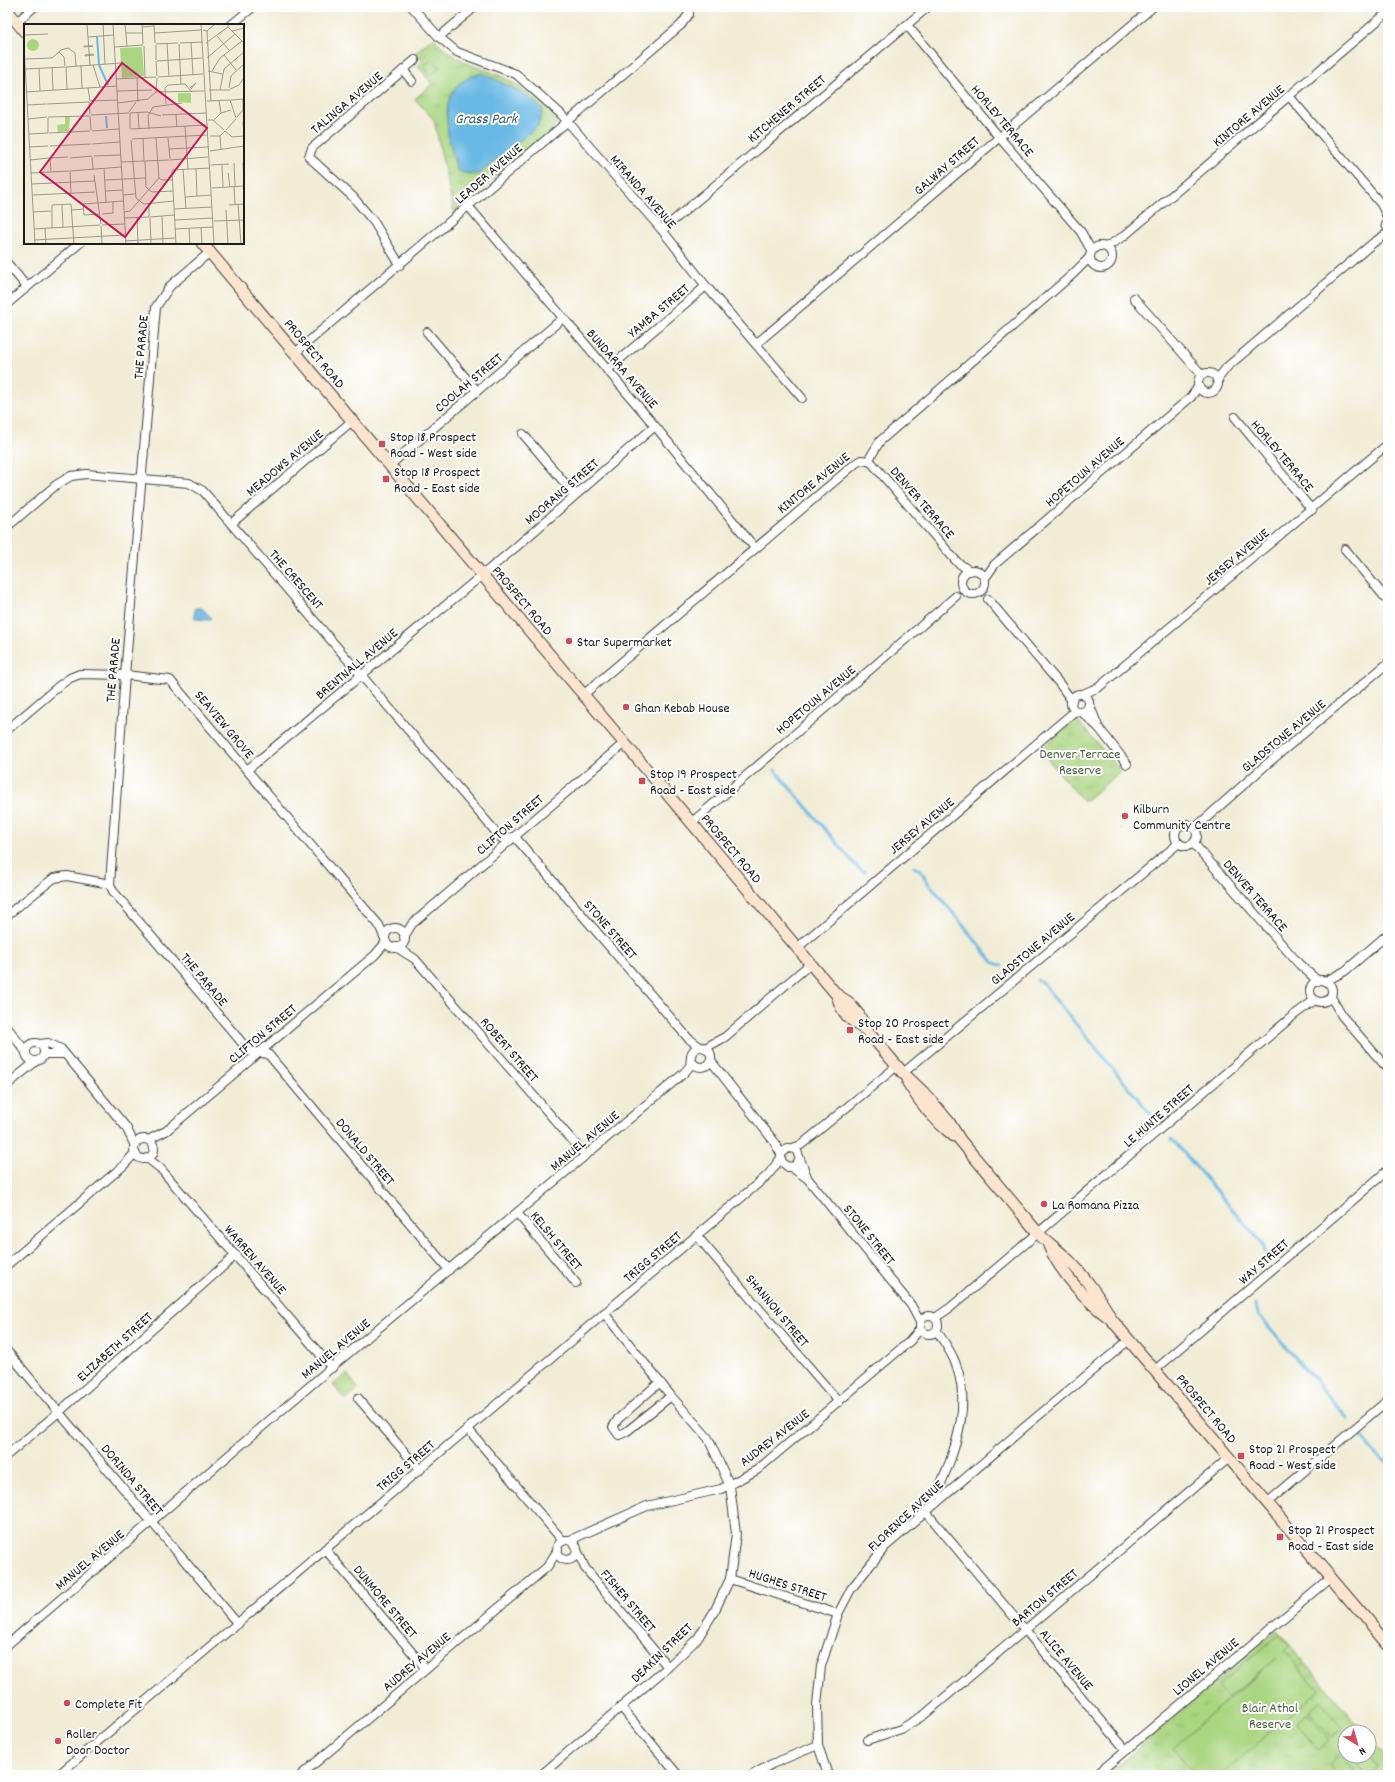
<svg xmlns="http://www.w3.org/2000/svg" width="1395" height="1782" font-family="Dekko,sans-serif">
<defs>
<pattern id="grass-tufts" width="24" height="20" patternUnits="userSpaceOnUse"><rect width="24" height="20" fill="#aad581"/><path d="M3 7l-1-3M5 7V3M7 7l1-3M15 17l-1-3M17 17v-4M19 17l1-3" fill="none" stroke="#92b66f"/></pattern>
<pattern id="garden-dots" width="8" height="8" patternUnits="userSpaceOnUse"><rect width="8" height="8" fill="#aad581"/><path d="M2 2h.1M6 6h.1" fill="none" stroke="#92b66f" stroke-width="1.8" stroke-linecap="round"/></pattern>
</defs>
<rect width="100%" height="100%" fill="#fff"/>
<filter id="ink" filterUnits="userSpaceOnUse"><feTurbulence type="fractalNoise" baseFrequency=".025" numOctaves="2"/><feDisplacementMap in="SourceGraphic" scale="8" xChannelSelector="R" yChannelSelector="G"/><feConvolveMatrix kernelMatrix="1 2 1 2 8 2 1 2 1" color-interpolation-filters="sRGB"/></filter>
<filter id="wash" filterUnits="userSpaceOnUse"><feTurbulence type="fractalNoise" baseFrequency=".012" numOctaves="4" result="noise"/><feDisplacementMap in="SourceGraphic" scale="16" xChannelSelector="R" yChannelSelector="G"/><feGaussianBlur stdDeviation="0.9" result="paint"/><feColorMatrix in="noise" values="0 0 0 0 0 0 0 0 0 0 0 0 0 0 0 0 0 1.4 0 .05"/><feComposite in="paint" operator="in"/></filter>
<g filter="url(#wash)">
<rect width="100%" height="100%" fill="#f1ecd5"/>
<g fill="url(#grass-tufts)" stroke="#63784e">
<path d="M433 38C443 48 453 56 465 62 472 66 480 68 488 71 508 78 549 102 557 121L555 126 454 212 434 120 415 99 432 84 418 66 423 61 416 52Z"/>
<polygon points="1076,719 1121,771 1084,802 1040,750"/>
<polygon points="1277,1630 1364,1732 1345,1732 1345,1756 1369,1756 1369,1738 1388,1761 1388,1775 1106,1775"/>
</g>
<polygon fill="url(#garden-dots)" stroke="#63784e" points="347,1374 359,1389 345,1400 333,1385"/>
<g fill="#aad581" stroke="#63784e">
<polygon points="432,59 440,68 431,75 423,66"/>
<polygon points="1279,1635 1289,1646 1284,1651 1319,1690 1221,1775 1196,1775 1173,1748 1276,1658 1227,1698 1217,1686"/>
<polygon points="1321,1701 1343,1727 1331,1737 1309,1711"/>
<polygon points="1307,1713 1329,1740 1318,1750 1296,1723"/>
<polygon points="1340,1754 1358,1775 1338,1775 1329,1764"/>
<polygon points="1350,1756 1369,1756 1378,1767 1369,1775 1366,1775"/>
</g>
<g fill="#6ab9e4" stroke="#436a80">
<path d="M482 73 525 94 543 109 538 126 479 174 463 173 457 170C447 134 432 85 482 73Z"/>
<polygon points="195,608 202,608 211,618 209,620 196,619 194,616"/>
</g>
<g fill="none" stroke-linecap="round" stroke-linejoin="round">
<g stroke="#6ab9e4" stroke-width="3">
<polyline points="775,770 858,868 865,872"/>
<polyline points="914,867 921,870 926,880 993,962 1002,966"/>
<polyline points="1037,980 1044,984 1051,994 1154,1118"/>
<polyline points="1172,1139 1264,1246 1265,1253"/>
<polyline points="1256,1304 1258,1314 1347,1418"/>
<polyline points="1362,1436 1382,1460 1388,1463"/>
</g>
</g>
</g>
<g filter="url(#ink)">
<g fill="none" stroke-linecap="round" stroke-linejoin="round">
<defs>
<g id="street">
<polyline points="412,7 439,37 457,52 516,74 561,114 662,230 706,286 802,398"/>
<polyline points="17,22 34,7"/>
<polyline points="231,25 253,7"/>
<polyline points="907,25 999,137 1081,232 1091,250"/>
<polyline points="439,37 475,7"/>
<polyline points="403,70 412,81"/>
<polyline points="1289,96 1381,204 1388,218 1386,225 1388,229"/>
<polyline points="469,207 655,426 755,548"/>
<polyline points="662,230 928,7"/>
<circle cx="1101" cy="257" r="11"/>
<polyline points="1106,247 1124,236 1388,12"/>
<polyline points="210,252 170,286 156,307 125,675 110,884 113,891 249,1051 268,1054 449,1270"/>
<polyline points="7,263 27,287"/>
<polyline points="400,265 374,222 353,197 309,157 312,148 415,60"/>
<polyline points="1134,298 1202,375"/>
<polyline points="7,304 80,243"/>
<polyline points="427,332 477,391"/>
<polyline points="756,344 1153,7"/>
<polyline points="295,353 681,25 689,14 688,7"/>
<polyline points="607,370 706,286"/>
<circle cx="1208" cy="383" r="10"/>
<polyline points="1217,380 1227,367 1373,243 1388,233"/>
<polyline points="1235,417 1312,510"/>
<polyline points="523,434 575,495"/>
<polyline points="868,461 872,463 957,562 970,571"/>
<polyline points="390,465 563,318"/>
<polyline points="232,523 352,421"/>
<polyline points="7,527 56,485 71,476 86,474 189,483 203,491 501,838 515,837 688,1038 700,1047"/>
<polyline points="1345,549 1388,601"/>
<circle cx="973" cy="582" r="12"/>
<polyline points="985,578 995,564 1191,397 1199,386"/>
<polyline points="988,599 1059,683 1072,701"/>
<circle cx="1080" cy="703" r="9"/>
<polyline points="1083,694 1099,687 1388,444"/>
<polyline points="583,695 856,463 861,460 868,461 880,441 1073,274 1089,258"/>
<polyline points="1090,706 1098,726"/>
<polyline points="1082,712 1099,728 1127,764"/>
<polyline points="7,730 60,685 70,678 80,674 125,675 170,680 379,925 385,939"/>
<polyline points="247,770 516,547 655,426"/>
<polyline points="691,823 956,596"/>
<circle cx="1186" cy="835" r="11"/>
<polyline points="1195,828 1267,764 1388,663"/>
<polyline points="1194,844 1299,964 1318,981"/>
<polyline points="7,915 54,878 67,876 110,884"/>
<circle cx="395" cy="938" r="10"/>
<polyline points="404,937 412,924 623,744"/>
<polyline points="396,947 415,959 585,1155"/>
<polyline points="797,948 1075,711"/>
<circle cx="1321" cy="991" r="11"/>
<polyline points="1326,981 1345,971 1388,934"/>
<polyline points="1331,997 1342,1016 1388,1069"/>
<polyline points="7,1027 26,1052"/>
<circle cx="35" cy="1052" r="9"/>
<polyline points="40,1044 48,1043 61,1049 126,1127 135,1146"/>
<circle cx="701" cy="1057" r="10"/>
<polyline points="705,1048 725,1037 810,964"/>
<polyline points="44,1054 64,1054"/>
<polyline points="711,1061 773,1140 781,1154"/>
<polyline points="903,1073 1179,843"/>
<polyline points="7,1085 35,1062"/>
<circle cx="144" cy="1149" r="10"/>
<polyline points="148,1140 166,1131 375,955 386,942"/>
<polyline points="793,1148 801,1145 897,1066"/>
<polyline points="147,1158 160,1168 332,1368"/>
<polyline points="799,1160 795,1166 788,1167 781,1161 781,1154 788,1148 796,1149 808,1179"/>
<polyline points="791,1167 808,1179 911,1305 920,1322"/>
<polyline points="517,1213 576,1283"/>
<polyline points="697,1236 839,1402"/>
<polyline points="7,1265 123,1166 135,1153"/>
<circle cx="929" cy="1325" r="9"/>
<polyline points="935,1318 951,1307 1294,1015 1315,1000"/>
<polyline points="7,1351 238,1624"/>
<polyline points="1155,1370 1388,1170"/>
<polyline points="660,1382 618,1419 613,1427 619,1435 626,1432 671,1396"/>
<polyline points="358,1398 420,1470"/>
<polyline points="468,1429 563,1541"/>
<polyline points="7,1455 59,1412 236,1255"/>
<polyline points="1268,1502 1388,1400"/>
<path d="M935 1504C938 1487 946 1473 951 1458 962 1426 968 1394 955 1362 951 1351 943 1341 937 1331"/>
<polyline points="926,1512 1126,1750"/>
<polyline points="570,1540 647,1506 721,1489 757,1470 910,1341 920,1329"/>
<circle cx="567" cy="1550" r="10"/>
<polyline points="325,1549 426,1669"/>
<polyline points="577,1550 585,1568 668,1667"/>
<polyline points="730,1579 838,1614"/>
<polyline points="7,1645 339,1361 683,1074 690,1066 691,1057"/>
<polyline points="621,1707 678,1775"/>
<polyline points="867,1740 901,1729 924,1715 1229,1458"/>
<polyline points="58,1775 768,1175 781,1158"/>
<polyline points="301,1775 547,1567 558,1550"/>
<polyline points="541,1775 668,1667 698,1638 715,1610 730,1579 736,1534 730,1486 708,1438 671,1396 604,1313"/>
<polyline points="752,1775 772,1764 818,1745"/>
<polyline points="828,1775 818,1745 817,1705 821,1666 838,1614 851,1589 885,1547 1026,1426 1129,1340"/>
<polyline points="1096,1775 1331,1578"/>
</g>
<g id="secondary">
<polyline points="7,10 25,32"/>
<path d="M202 243 837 995 848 1002 859 1015 867 1031 903 1073 923 1092 938 1109 949 1122 960 1140 1038 1233C1047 1243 1055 1247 1064 1256 1080 1270 1102 1300 1111 1319L1388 1645"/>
<path d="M837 995C842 1015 850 1020 866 1030"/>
<path d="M908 1083C920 1103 936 1122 954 1136"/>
<path d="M1049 1246C1061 1273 1087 1302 1111 1319"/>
</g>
</defs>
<use href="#street" stroke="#3c3b38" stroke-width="10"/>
<use href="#secondary" stroke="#3c3b38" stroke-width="13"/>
<use href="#street" stroke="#fff" stroke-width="8"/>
<use href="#secondary" stroke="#fce5cf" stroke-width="11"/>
</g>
</g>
<g fill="#d1495b" stroke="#fff" stroke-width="1.5">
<rect x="378" y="440" width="8" height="8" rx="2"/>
<rect x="382" y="475" width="8" height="8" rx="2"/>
<circle cx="569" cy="641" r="4"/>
<circle cx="626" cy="707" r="4"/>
<rect x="638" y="777" width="8" height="8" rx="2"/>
<circle cx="1125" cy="816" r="4"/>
<rect x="846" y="1026" width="8" height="8" rx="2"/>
<circle cx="1044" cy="1204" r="4"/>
<rect x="1237" y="1452" width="8" height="8" rx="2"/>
<rect x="1276" y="1533" width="8" height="8" rx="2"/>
<circle cx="67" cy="1703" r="4"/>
<circle cx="58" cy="1741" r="4"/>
</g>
<g text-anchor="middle" stroke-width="4" stroke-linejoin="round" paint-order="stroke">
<g font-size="14" fill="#1c1c1c" stroke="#fff">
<text transform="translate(346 102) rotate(-40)" y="5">TALINGA AVENUE</text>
<text transform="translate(786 108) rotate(-40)" y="5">KITCHENER STREET</text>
<text transform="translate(1248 115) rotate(-40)" y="5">KINTORE AVENUE</text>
<text transform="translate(1003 120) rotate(50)" y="5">HORLEY TERRACE</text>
<text transform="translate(946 165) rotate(-41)" y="5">GALWAY STREET</text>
<text transform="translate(488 173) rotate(-41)" y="5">LEADER AVENUE</text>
<text transform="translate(644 191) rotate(49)" y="5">MIRANDA AVENUE</text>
<text transform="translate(658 310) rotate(-40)" y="5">YAMBA STREET</text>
<text transform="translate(140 347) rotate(-85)" y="5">THE PARADE</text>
<text transform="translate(315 353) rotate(50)" y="5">PROSPECT ROAD</text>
<text transform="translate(623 368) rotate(49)" y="5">BUNDARRA AVENUE</text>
<text transform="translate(468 382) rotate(-40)" y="5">COOLAH STREET</text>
<text transform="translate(1283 455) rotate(50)" y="5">HORLEY TERRACE</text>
<text transform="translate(284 462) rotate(-40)" y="5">MEADOWS AVENUE</text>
<text transform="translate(1084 471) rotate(-41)" y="5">HOPETOUN AVENUE</text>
<text transform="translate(813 482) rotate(-39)" y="5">KINTORE AVENUE</text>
<text transform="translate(561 491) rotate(-41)" y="5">MOORANG STREET</text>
<text transform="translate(923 502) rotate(49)" y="5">DENVER TERRACE</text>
<text transform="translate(1236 556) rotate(-40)" y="5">JERSEY AVENUE</text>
<text transform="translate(297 579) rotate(49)" y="5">THE CRESCENT</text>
<text transform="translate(523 600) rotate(50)" y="5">PROSPECT ROAD</text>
<text transform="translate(356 663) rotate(-40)" y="5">BRENTNALL AVENUE</text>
<text transform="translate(112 670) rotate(-85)" y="5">THE PARADE</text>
<text transform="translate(815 699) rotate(-40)" y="5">HOPETOUN AVENUE</text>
<text transform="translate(225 724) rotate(50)" y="5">SEAVIEW GROVE</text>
<text transform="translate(1283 735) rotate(-40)" y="5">GLADSTONE AVENUE</text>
<text transform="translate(509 824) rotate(-41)" y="5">CLIFTON STREET</text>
<text transform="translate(921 825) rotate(-40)" y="5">JERSEY AVENUE</text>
<text transform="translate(732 848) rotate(50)" y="5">PROSPECT ROAD</text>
<text transform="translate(1256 895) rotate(49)" y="5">DENVER TERRACE</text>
<text transform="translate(611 929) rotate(49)" y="5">STONE STREET</text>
<text transform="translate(1032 948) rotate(-40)" y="5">GLADSTONE AVENUE</text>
<text transform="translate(205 979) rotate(50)" y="5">THE PARADE</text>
<text transform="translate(262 1033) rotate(-40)" y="5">CLIFTON STREET</text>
<text transform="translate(510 1049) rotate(49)" y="5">ROBERT STREET</text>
<text transform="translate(1158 1115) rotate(-41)" y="5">LE HUNTE STREET</text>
<text transform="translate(584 1140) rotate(-40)" y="5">MANUEL AVENUE</text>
<text transform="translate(366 1151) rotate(50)" y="5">DONALD STREET</text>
<text transform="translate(870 1234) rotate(51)" y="5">STONE STREET</text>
<text transform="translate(557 1240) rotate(50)" y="5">KELSH STREET</text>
<text transform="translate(652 1256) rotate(-40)" y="5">TRIGG STREET</text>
<text transform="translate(256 1259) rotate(49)" y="5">WARREN AVENUE</text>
<text transform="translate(1263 1261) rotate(-41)" y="5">WAY STREET</text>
<text transform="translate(778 1310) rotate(50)" y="5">SHANNON STREET</text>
<text transform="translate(114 1346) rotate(-42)" y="5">ELIZABETH STREET</text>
<text transform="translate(335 1348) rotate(-40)" y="5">MANUEL AVENUE</text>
<text transform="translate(1207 1408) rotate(50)" y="5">PROSPECT ROAD</text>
<text transform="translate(774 1437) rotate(-38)" y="5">AUDREY AVENUE</text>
<text transform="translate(405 1465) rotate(-40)" y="5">TRIGG STREET</text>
<text transform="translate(133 1479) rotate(50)" y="5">DORINDA STREET</text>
<text transform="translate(905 1515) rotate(-43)" y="5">FLORENCE AVENUE</text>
<text transform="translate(89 1559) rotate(-40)" y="5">MANUEL AVENUE</text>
<text transform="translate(788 1584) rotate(18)" y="5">HUGHES STREET</text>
<text transform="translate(1044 1597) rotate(-40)" y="5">BARTON STREET</text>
<text transform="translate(629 1600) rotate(50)" y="5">FISHER STREET</text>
<text transform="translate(386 1601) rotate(50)" y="5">DUNMORE STREET</text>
<text transform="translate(661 1652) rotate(-44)" y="5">DEAKIN STREET</text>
<text transform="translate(1067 1659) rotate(50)" y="5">ALICE AVENUE</text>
<text transform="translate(416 1661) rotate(-40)" y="5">AUDREY AVENUE</text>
<text transform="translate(1205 1666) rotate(-40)" y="5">LIONEL AVENUE</text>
</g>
<g font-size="14" fill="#1c1c1c" stroke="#fff" text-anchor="start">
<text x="390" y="441">Stop 18 Prospect<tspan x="390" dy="16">Road - West side</tspan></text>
<text x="394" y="476">Stop 18 Prospect<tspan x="394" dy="16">Road - East side</tspan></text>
<text x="577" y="646">Star Supermarket</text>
<text x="634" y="712">Ghan Kebab House</text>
<text x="650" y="778">Stop 19 Prospect<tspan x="650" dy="16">Road - East side</tspan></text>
<text x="1133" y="813">Kilburn<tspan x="1133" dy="16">Community Centre</tspan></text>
<text x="858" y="1027">Stop 20 Prospect<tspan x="858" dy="16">Road - East side</tspan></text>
<text x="1052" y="1209">La Romana Pizza</text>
<text x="1249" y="1453">Stop 21 Prospect<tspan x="1249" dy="16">Road - West side</tspan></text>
<text x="1288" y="1534">Stop 21 Prospect<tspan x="1288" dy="16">Road - East side</tspan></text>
<text x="75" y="1708">Complete Fit</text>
<text x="66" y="1738">Roller<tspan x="66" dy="16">Door Doctor</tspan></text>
</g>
<g font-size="14" fill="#4e5d3f" stroke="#fff">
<text x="1080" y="758">Denver Terrace<tspan x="1080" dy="16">Reserve</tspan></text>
<text x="1270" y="1712">Blair Athol<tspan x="1270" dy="16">Reserve</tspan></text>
</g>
<g font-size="15" font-style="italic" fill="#3b5b6c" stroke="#fff">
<text x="486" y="123">Grass Park</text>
</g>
</g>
<g transform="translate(24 24)">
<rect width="220" height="220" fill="#f1ecd5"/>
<path d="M118 23 120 52 98 54 96 24ZM154 69H167V79L154 78ZM41 93H46L45 107 34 108 33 101 41 100Z" fill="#aad581"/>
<path d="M3 21a6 6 0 1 1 12 0a6 6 0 1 1-12 0ZM103 25 115 28 117 39 114 44 105 42 103 35 106 27Z" fill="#aad581"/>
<path fill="none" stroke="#6ab9e4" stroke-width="2" d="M73 13 75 40M75 41 84 61M82 92 83 104"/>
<path fill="none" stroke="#9c998b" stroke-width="1" d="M63 0 66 41M79 0 81 40M89 0 102 220M101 0 103 22M118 0 119 20M130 0 131 19M177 0 190 220M118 3 130 2M204 3 220 19M179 6 183 7 191 0M183 7 187 77M208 7 220 4M102 9H119M131 9 177 6M0 11 24 10M193 12 205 26M64 13 90 11M167 18 169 51M156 19 179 18M182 19 204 3V0M132 20 154 19M143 20 145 52M155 20 157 60M60 22H69L60 23ZM120 22 121 53M0 23 11 220M91 23 119 21M35 28 40 33 41 42M61 31 69 30 70 31 61 32ZM200 31 212 46M183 34 211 10M1 35 28 34 37 26 44 24 51 29 52 42M132 36V21M132 37 133 52M133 37 178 34M57 41 58 64M69 41 76 63M28 43 29 66M42 43 97 39M42 43 43 65M15 44 16 67M1 45 41 43M184 47 198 50M188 47 196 34 218 17M134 53 179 50M113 54 114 78M92 55 132 53M64 64 66 77M166 64 172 59 167 65M205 64 207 52 220 40M206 65 215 61 220 54M185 66H206M196 66 200 45 220 28M93 67 128 66M2 68 93 62M132 68 180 67M206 76 212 94M207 76 220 75M66 77 94 76M183 77 206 76M195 77 197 89M65 78 66 90M94 79 124 75 132 68 133 54M23 80 65 78M142 80 141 64 144 61 161 60 168 68M3 81 22 80M105 88 112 78M114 88 115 105M106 89 123 88 137 92M67 91 105 89M138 91 182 89M152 91 153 103M66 92 67 106M24 93 65 92M213 93 219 86V75M24 94V109M4 95 23 93M184 96H189L200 106M189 97 197 89 207 86M219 98 220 110M161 102 164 145M106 105V89M107 105 182 101M125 105 124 92 129 83 158 79M202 106 212 95M68 107 95 105M201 107 208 113 220 112M25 109 66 107M5 110 24 109M186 112H196L201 107M196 112 197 125M144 114 146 135M108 115 183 111M119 115 120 137M107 116 112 174 120 180 150 177M68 120 96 118M26 122 67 120M5 123 24 122M145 125 184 123M186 127 220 122M70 132 97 131M68 133 69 145M27 134 44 133M46 134 68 132M26 135 27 147M6 136 25 134M146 136 184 133M121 137 122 163 128 168 149 167M121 137 145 136M97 138 120 137M210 139 211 162M219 139 220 157M187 141 205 140M198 141 199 163M80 144 82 178M159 145 162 185M172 145 173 172M148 146 186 144M46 147 97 143M46 147 47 169M148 147 152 220M7 149 45 147M204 149 206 163M70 151 77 200M135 154 138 156H148M81 156 121 154M8 160 71 157M210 163 211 180M188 164 220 162M81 167 99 166M9 171 71 168M99 171 111 170M161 173 187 171M125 180V193M214 180 217 220M38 181 39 203M205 181 220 180M150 185 188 183M48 186 60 185M202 186 204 220M9 188 27 187M100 188 106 187 135 154 132 114M76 190 60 191 59 180 99 177M78 190 89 189V178M138 192 139 220M126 193 150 191M100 194 125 193M113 194 114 220M126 194 127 220M151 196 189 194M190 197 220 196M78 201 100 200M77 202 78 220M21 204 22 220M28 204V181L47 180 50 220M165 204 166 220M177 204 178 220M10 205 76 201M151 205 189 203M10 216 101 211M101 217 151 214"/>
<path fill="#c2185b" fill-opacity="0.15" stroke="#c2185b" stroke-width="2" d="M98 39 183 104 101 213 16 148Z"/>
<rect width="220" height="220" fill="none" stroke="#1c1c1c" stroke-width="2"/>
</g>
<rect width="1395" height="1782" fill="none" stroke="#fff" stroke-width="24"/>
<g transform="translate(1357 1744) rotate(143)"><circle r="19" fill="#ffffff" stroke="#a4a4a4"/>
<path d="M0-3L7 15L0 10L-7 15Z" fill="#d1495b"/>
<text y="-6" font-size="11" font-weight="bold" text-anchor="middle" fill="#1c1c1c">N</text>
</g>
</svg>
